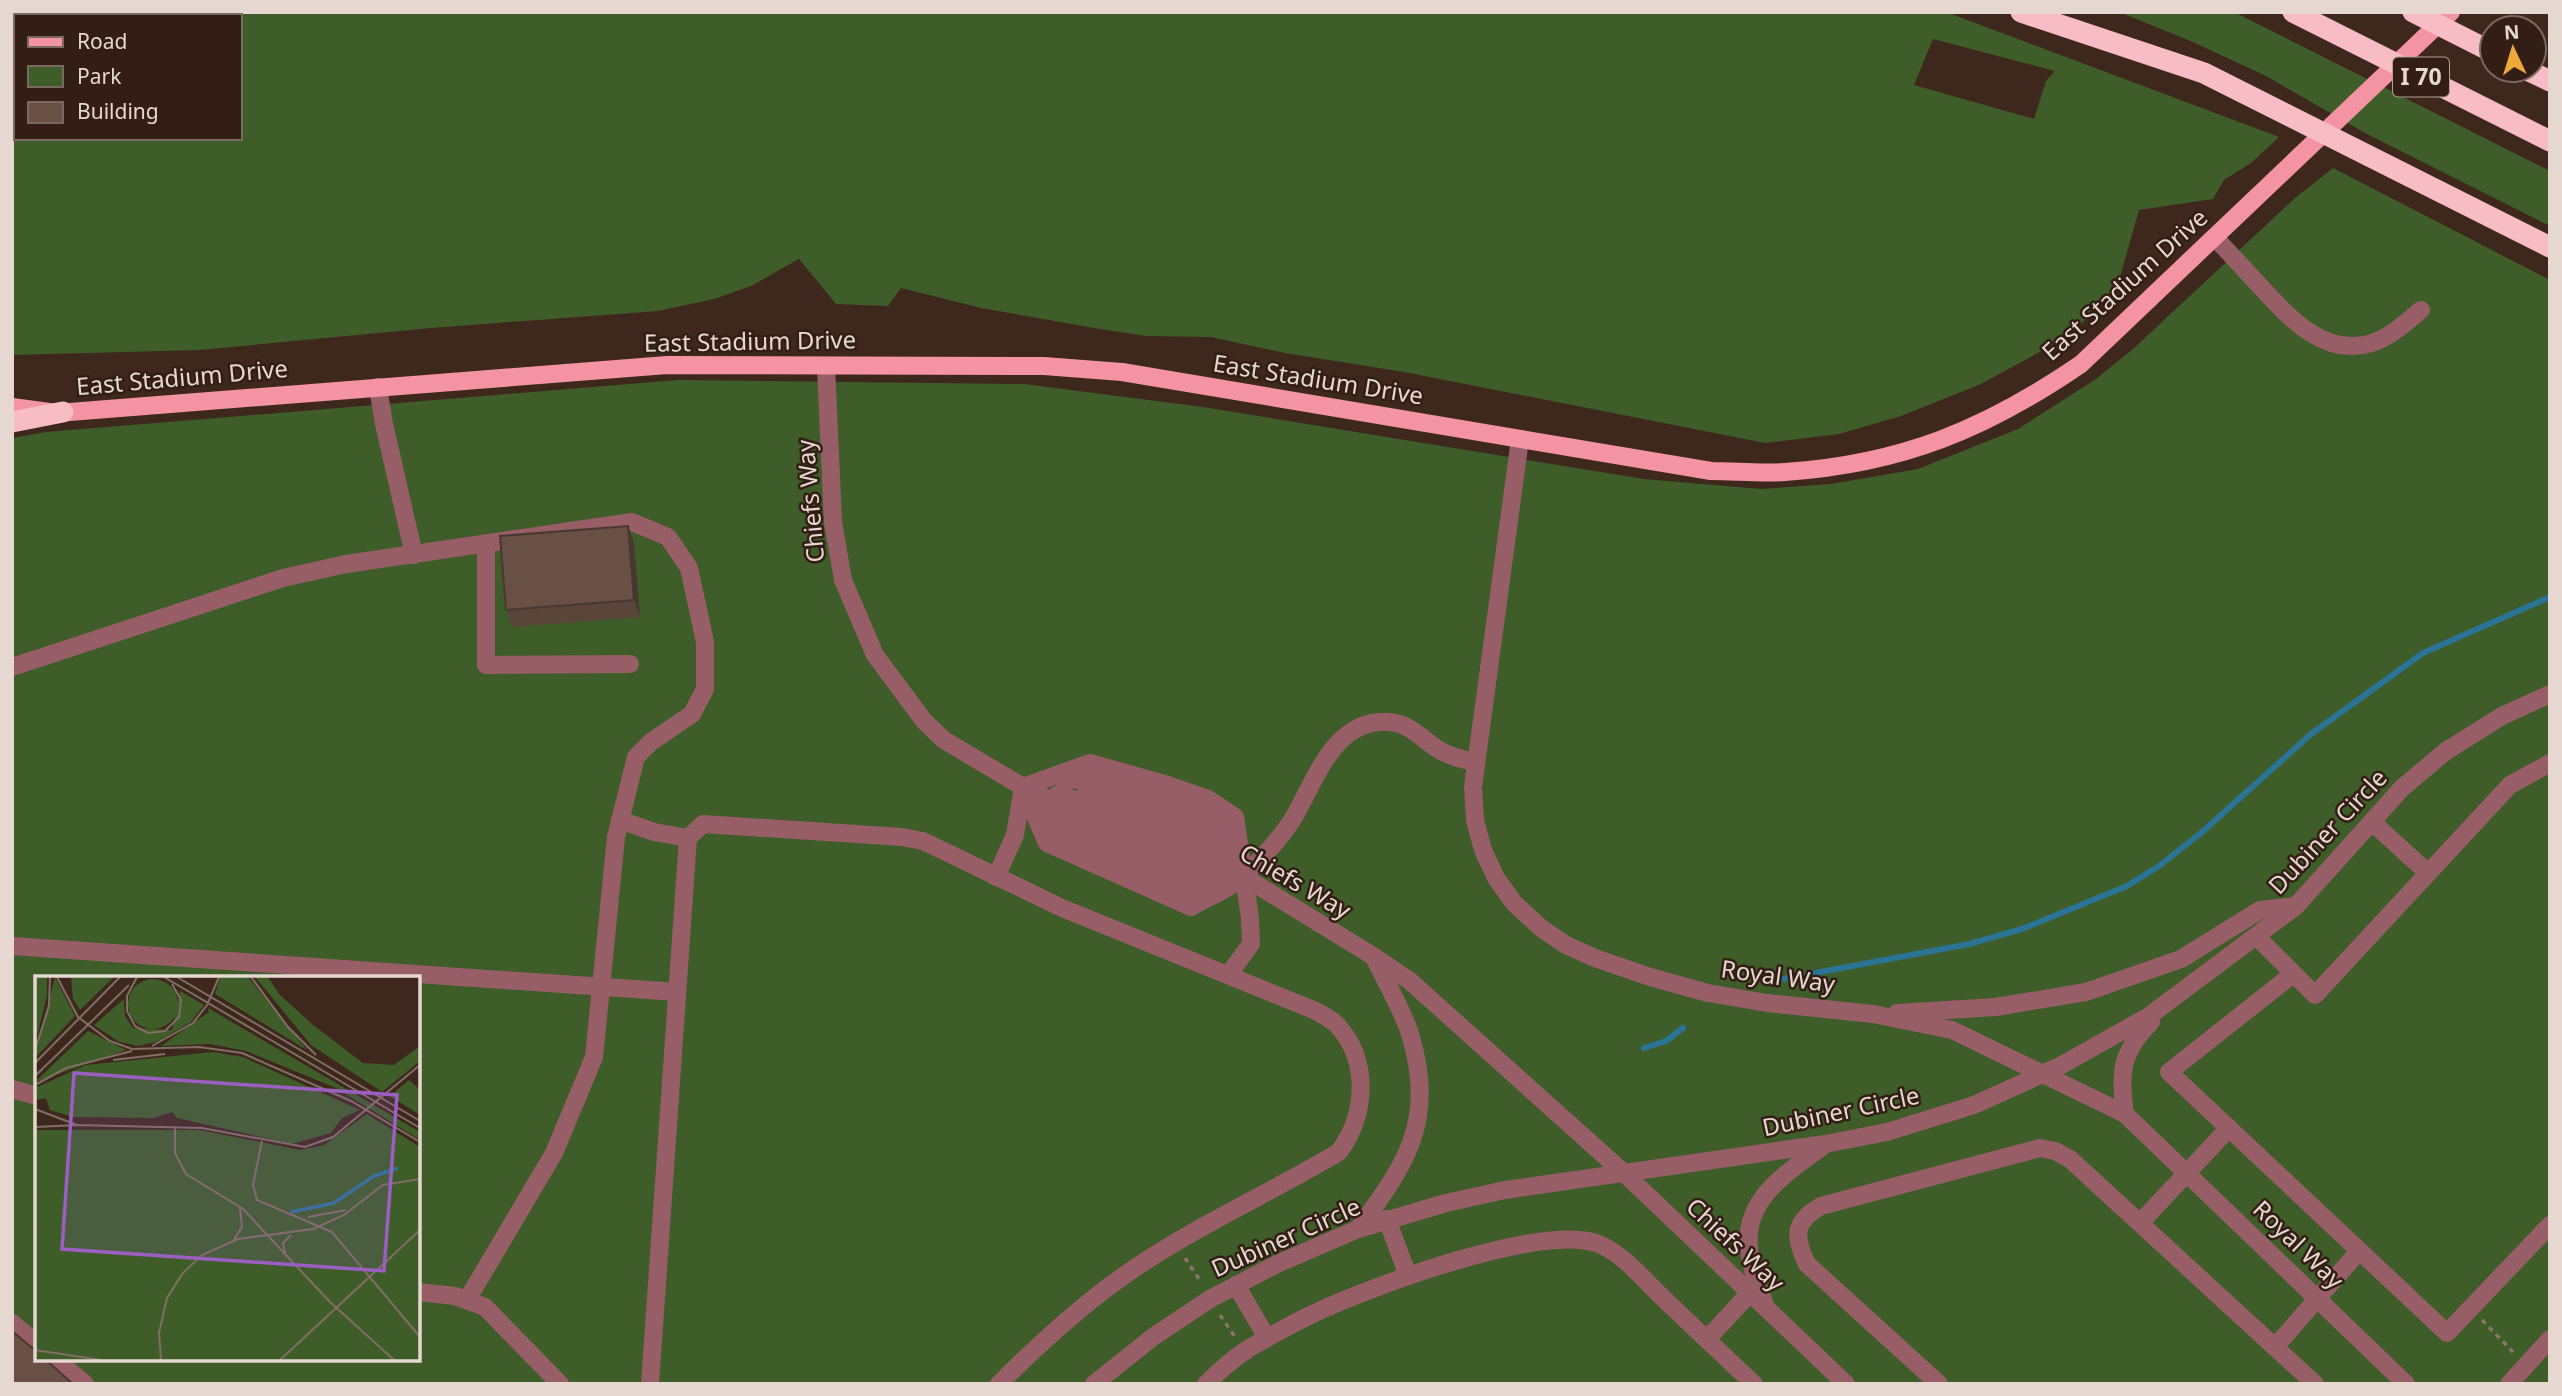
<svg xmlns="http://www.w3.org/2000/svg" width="2562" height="1396" font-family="'Noto Sans',sans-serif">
<rect width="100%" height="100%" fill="#3e281e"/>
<g fill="#3e5d28" fill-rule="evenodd">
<path d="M12 12H1946L2279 137 2251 163 2224 180 2213 199 2139 210 2116 291 2067 337 1981 384 1901 416 1839 434 1765 443 1404 372 1285 353 1211 337 1146 336 1094 328 981 308 901 288 888 306 836 304 799 259 751 286 714 299 658 311 431 328 200 350 12 355ZM16 16H240V138H16ZM1933 39 2055 71 2046 81 2034 119 1914 85Z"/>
<polygon points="2119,12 2234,12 2550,171 2550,226 2365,133 2266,76 2193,42"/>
<path d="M2333 168 2550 280V1384H12V438L46 432 678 380 1024 384 1203 407 1644 479 1761 489 1831 484 1918 469 2018 429 2096 379 2133 349 2295 198ZM37 978H418V1359H37Z"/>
</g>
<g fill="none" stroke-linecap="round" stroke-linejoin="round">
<g stroke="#2b7496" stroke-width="6">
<polyline points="1767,982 1969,944 2022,929 2127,886 2159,866 2201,833 2311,734 2423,653 2550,597"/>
<polyline points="1644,1048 1666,1041 1683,1028"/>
</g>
<g stroke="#88756c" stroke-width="3.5" stroke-dasharray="5 5" stroke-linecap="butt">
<polyline points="1185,1258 1201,1282"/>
<polyline points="1220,1315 1235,1337"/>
<polyline points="2482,1320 2513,1352"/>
</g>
<g stroke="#985e67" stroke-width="18">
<path d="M2215 238C2230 253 2244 269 2259 285 2288 316 2323 358 2372 343 2391 337 2406 322 2421 310"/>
<polyline points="826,366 833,522 843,580 875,655 924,721 944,740 1023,787 1077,813 1244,877 1373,956 1410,981 1625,1174 1846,1384"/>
<polyline points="378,387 384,424 414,555"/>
<polyline points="1520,439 1473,787 1475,820 1483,850 1496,878 1514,903 1541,928 1566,945 1595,958 1650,977 1708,993 1767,1003 1873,1014 1952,1030 2125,1114 2406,1384"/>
<polyline points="486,545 486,665 630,664"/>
<polyline points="12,667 283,578 346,564 632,522 668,537 689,568 705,642 705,689 692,714 651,742 636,757 616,837 594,1057 554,1153 467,1300"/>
<polyline points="1064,781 1091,777 1200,812 1228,827 1234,846"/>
<path d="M1023 787 1047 843 1191 907C1208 897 1232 888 1246 874 1262 858 1282 837 1294 817 1316 779 1335 717 1390 722 1410 724 1420 737 1436 748 1448 756 1461 759 1475 762"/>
<polyline points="1023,787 1090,763 1168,785 1208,799 1235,817 1250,918 1251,944 1228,975"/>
<polyline points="1086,788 1170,816 1215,836 1232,860"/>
<polyline points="1057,795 1081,801 1208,847 1225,861"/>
<polyline points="1048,807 1068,823 1206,880 1223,879"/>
<polyline points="1040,809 1058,833 1198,892 1215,886"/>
<polyline points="620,820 654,832 688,838"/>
<polyline points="2372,822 2428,873"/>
<polyline points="996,877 1015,835 1023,787"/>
<polyline points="2257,937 2315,995 2510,785 2550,763"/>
<polyline points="12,946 677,992"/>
<polyline points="2293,974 2169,1072 2447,1333 2550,1225"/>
<polyline points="1897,1013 1996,1007 2086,992 2181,959 2260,910 2296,906"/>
<polyline points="12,1089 37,1096"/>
<path d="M2125 1114C2119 1073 2121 1052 2151 1022"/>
<polyline points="1387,1219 1408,1276"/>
<polyline points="2140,1223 2229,1128"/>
<path d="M1358 1229C1407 1163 1435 1122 1411 1037 1404 1012 1386 983 1375 959"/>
<polyline points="1236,1285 1267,1338"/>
<polyline points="418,1292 455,1296 485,1307 560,1384"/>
<path d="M1765 1305C1759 1287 1750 1267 1749 1247 1744 1198 1788 1172 1822 1147"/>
<polyline points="12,1323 37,1344"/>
<polyline points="1707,1339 1750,1293"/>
<polyline points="2275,1347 2359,1251"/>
<polyline points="55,1359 85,1384"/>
<path d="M650 1384 688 838 703 824 902 837 923 841 1062 908 1316 1011C1323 1015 1333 1020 1338 1026 1370 1062 1366 1115 1339 1152 1270 1193 1196 1226 1129 1272 1081 1305 1040 1343 999 1384"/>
<polyline points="1094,1384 1153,1337 1210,1299 1277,1264 1358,1229 1446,1203 1505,1190 1825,1144 1887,1132 1974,1105 2060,1066 2149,1016 2296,906 2402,788 2446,751 2502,716 2550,694"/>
<path d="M1206 1384C1220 1370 1235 1357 1251 1347 1272 1335 1295 1322 1317 1312 1370 1287 1549 1220 1601 1245 1625 1256 1642 1278 1661 1296 1692 1326 1723 1355 1754 1384"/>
<path d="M1939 1384 1807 1264C1794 1237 1793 1222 1821 1206L2040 1148 2055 1151 2070 1159 2315 1384"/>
<polyline points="2509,1384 2550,1339"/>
</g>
<path stroke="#f393a3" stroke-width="18" d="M12 407 57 413 667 365 1044 366 1122 372 1711 471C1735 471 1761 474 1785 472 1902 464 1986 429 2081 364L2451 12"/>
<g stroke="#f7bcc4" stroke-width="21">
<polyline points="2021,12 2204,73 2550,247"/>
<polyline points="2293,12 2550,141"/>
<polyline points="2413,12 2492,52"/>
<polyline points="2527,70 2550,81"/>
<polyline points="12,422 63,412"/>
</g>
</g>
<polygon fill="#59453a" points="628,526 634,543 640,617 512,627 506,610"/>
<polygon fill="#493830" points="628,526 634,543 640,617 634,600"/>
<g fill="#685044" stroke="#493830" stroke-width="2">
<polygon points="628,526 634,600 506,610 500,536"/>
<polygon points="12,1331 37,1352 37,1359 45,1359 73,1384 12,1384"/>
</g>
<g text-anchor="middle" stroke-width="5" stroke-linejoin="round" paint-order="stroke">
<rect fill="#331e15" stroke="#b0a098" stroke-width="2" x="2393" y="57.5" width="56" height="39" rx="5"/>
<g font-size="23" font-weight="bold" fill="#e6d7d0">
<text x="2421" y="85">I 70</text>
</g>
<g font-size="24" fill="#e6d7d0" stroke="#331e15">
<text transform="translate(2125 285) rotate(-42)" y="8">East Stadium Drive</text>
<text transform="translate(750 342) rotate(-1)" y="8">East Stadium Drive</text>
<text transform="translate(182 378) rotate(-5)" y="8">East Stadium Drive</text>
<text transform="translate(1318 380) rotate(9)" y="8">East Stadium Drive</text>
<text transform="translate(811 501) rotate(-95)" y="8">Chiefs Way</text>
<text transform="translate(2328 832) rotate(-47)" y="8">Dubiner Circle</text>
<text transform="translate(1295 882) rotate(30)" y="8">Chiefs Way</text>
<text transform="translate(1778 977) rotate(8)" y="8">Royal Way</text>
<text transform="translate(1841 1112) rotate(-12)" y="8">Dubiner Circle</text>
<text transform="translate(1286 1238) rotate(-24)" y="8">Dubiner Circle</text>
<text transform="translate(1735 1245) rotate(43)" y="8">Chiefs Way</text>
<text transform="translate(2298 1245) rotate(44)" y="8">Royal Way</text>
</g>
</g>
<g transform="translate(35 976)">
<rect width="385" height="385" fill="#3e281e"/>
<path d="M0 1H12V19L0 70ZM20 1 40 40 0 82V77ZM36 1H79L45 34 38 23ZM185 1H213L272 74 180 18ZM220 1H233L244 18 277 48 328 87 359 89 385 70V85L347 116 276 69ZM93 28a25 25 0 1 1 50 0a25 25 0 1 1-50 0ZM145 15 169 29 156 46 122 66 103 70 84 66 59 49 89 23 90 40 98 52 137 54ZM173 32 385 156V164L301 112 211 75 175 68 126 70 174 36ZM53 55 91 74 0 106ZM178 76 208 81 325 134 307 142 296 157 257 168 142 142 137 136 119 142 37 141 15 134 11 122 0 124V112L51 89ZM374 104 385 114V139L355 120ZM332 138 385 171V384H6L0 381V154H165L265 174 289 169Z" fill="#3e5d28"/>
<path fill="none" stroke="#2b7496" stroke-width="3.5" d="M256 236 299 227 339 200 363 192"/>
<path fill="none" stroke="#816e65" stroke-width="2" d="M22 1 43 41 75 65 97 73 164 71 207 77 316 125 385 166M102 1 92 20V35L100 50 113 57 130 55 144 41 146 24 137 8M129 1 385 152M142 1 385 145M216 1 253 51 281 79M117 70 158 47 172 29 184 1M0 74 14 30 15 1M78 84 130 78M0 87 85 1M0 100 94 9M0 109 31 92 97 75M0 133 42 149 167 152 270 171 298 161 385 89M140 150V177L151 198 208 233 294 325 359 384M0 151 43 149M227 165 218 209 222 224 297 256 385 361M273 241 311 234M199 264 207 251 205 232M250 277 248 267 256 259M0 374 66 384M126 384 124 357 132 322 148 297 167 279 203 263 278 253 309 239 348 209 385 203M245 384 385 254"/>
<path fill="#9b5fc4" fill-opacity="0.15" stroke="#9b5fc4" stroke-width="3.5" d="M39 97 362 119 349 295 27 273Z"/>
<rect width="385" height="385" fill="none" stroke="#e6d7d0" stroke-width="3.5"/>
</g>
<rect width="2562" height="1396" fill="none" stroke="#e6d7d0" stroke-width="28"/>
<rect x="14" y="14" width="228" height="126" fill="#331e15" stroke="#7b6860" stroke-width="2"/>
<rect x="28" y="37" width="35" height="10" fill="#f393a3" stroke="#7b6860" stroke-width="2"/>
<text x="77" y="49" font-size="21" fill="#e6d7d0">Road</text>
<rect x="28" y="66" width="35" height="21" fill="#3e5d28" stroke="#7b6860" stroke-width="2"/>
<text x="77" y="84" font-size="21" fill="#e6d7d0">Park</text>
<rect x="28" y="102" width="35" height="21" fill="#685044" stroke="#7b6860" stroke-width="2"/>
<text x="77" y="119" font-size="21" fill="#e6d7d0">Building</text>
<g transform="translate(2513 49) rotate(356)"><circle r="33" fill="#331e15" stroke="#7b6860" stroke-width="2"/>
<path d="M0-5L12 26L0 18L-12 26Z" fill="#eea83c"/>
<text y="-10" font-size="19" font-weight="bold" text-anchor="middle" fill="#e6d7d0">N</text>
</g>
</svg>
